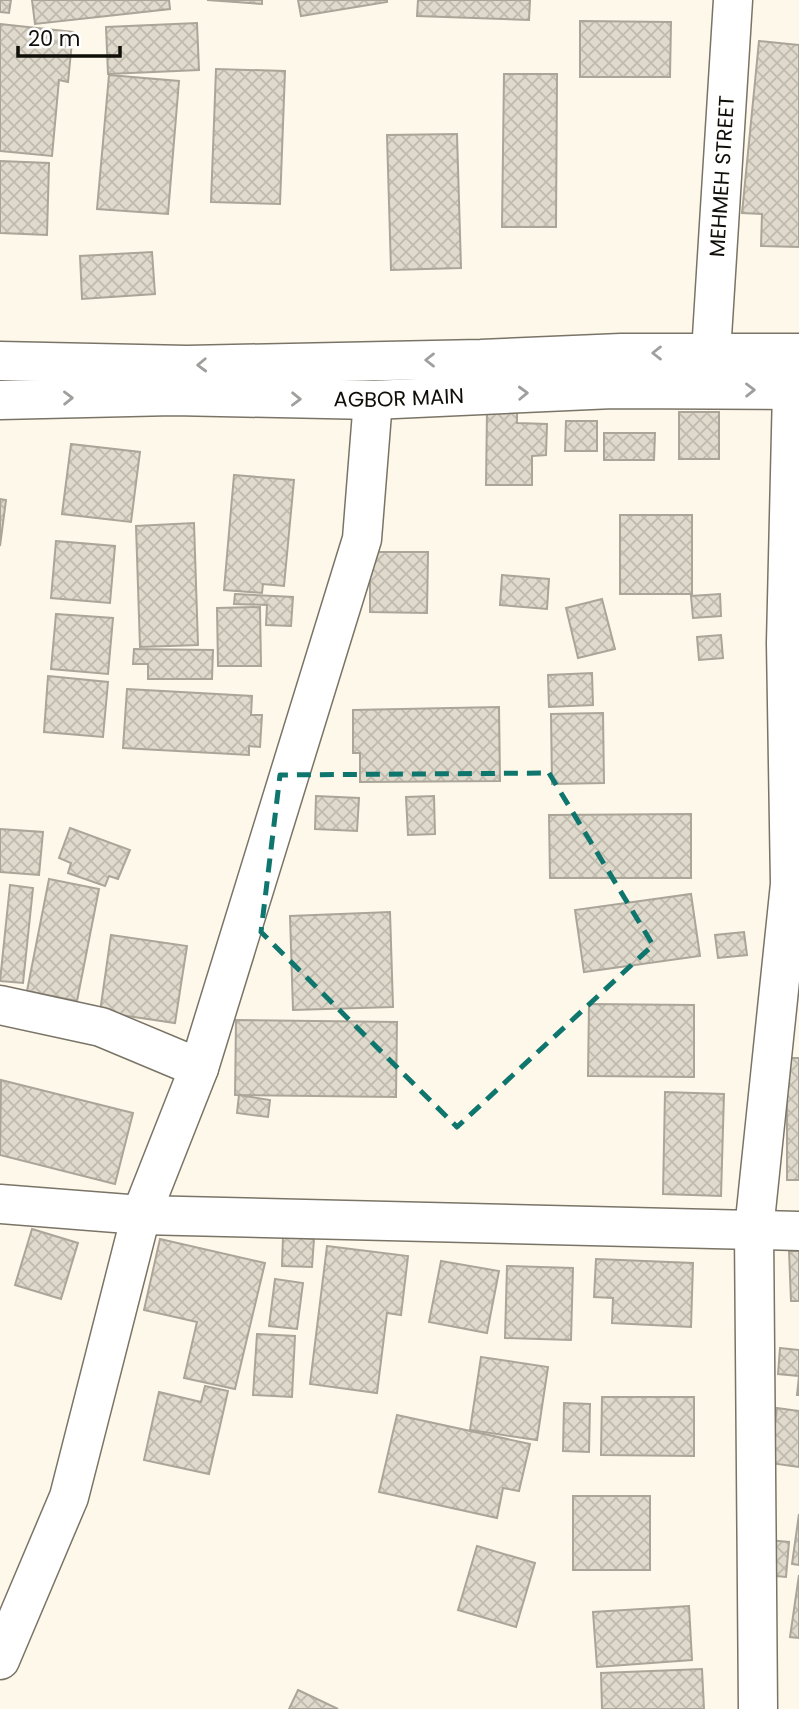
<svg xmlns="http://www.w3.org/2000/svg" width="799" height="1709" font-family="Poppins,sans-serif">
<defs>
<pattern id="building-cross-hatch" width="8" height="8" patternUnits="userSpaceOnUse" patternTransform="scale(1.75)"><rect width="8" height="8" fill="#e0dacc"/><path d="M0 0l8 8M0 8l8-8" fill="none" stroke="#bfbaae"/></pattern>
</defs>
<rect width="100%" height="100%" fill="#fef8ea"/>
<g fill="url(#building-cross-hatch)" stroke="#aaa598" stroke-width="2">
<polygon points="0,0 11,0 9,13 0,12"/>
<polygon points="32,0 169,0 170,9 35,24"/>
<polygon points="207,0 262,0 262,4"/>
<polygon points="298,0 387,0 387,2 301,16"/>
<polygon points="418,0 530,0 529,20 417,16"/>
<polygon points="580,21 671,22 670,77 580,77"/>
<polygon points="197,23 199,70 108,74 106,27"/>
<polygon points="0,24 73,32 68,82 59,80 52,156 0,151"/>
<polygon points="759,41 799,45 799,247 761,246 762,214 742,213"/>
<polygon points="216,69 285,71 280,204 211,202"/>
<polygon points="504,74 557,74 556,227 502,227"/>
<polygon points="109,75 179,81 168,214 97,209"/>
<polygon points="457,134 461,268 391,270 387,135"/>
<polygon points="0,161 49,163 47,235 0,233"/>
<polygon points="152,252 155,294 82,299 80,256"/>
<polygon points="487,410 517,410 517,423 547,424 546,455 532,456 532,485 486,485"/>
<rect x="679" y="412" width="40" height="47"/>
<polygon points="566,421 597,421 597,451 565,451"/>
<polygon points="604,433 655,433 654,460 604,460"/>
<polygon points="71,444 140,452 131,522 62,514"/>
<polygon points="234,475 294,480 284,586 263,584 262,593 224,590"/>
<polygon points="0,499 6,500 0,546"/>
<rect x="620" y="515" width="72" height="79"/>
<polygon points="194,523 198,645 140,647 136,526"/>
<polygon points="56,541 115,546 110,603 51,598"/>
<polygon points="370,552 428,552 427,613 370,612"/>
<polygon points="502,575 549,579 547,609 500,605"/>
<polygon points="235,594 293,597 291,626 266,625 267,605 234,604"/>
<polygon points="720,594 721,616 693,618 691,596"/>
<polygon points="602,599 615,649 578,658 566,608"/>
<polygon points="260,607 261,666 218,666 217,608"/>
<polygon points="56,614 113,618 108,674 51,669"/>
<polygon points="721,635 723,658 699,660 697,637"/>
<polygon points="134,649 213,650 212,679 148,679 148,664 133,664"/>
<polygon points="592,673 593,705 549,707 548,675"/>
<polygon points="48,676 108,682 103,737 44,732"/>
<polygon points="127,689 252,696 251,715 262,715 260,747 249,746 249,755 123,748"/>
<polygon points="499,707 500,781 360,782 360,753 353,753 353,710"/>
<polygon points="603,713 604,783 552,784 551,714"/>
<polygon points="316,796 359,798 357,831 315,829"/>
<polygon points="434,796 435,834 408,835 406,797"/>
<polygon points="691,814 691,878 550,878 549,815"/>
<polygon points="70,828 130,850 118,879 109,876 105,886 68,873 71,863 59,858"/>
<polygon points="0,829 43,832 39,875 0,872"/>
<polygon points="49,879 99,889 77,1001 27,991"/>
<polygon points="10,885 33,888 23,983 0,981"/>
<polygon points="691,894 700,956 584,972 575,910"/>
<polygon points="390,912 393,1007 293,1010 290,916"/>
<polygon points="744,932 747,955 718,958 715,935"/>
<polygon points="111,935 187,946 175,1023 100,1012"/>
<polygon points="589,1004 694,1005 694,1077 588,1076"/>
<polygon points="236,1020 397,1022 396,1097 235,1095"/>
<rect x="787" y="1058" width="12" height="122"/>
<polygon points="1,1080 133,1113 115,1184 0,1155"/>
<polygon points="665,1092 724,1094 721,1196 663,1194"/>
<polygon points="239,1095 270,1100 268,1117 237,1113"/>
<polygon points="32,1229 78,1243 61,1299 15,1285"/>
<polygon points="283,1236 314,1239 312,1267 282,1266"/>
<polygon points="160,1239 265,1263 235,1389 184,1378 197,1322 144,1310"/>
<polygon points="327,1246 408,1256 401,1315 387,1313 377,1393 310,1384"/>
<polygon points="789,1251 799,1251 799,1301 791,1301"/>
<polygon points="596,1259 693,1263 691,1327 612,1323 613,1298 594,1297"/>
<polygon points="441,1261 499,1271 487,1333 429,1322"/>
<polygon points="507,1266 573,1268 571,1340 505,1338"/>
<polygon points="275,1279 303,1283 297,1329 269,1326"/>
<polygon points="257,1334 295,1336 292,1397 253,1395"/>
<polygon points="780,1348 799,1350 799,1395 797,1395 799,1376 778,1374"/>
<polygon points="481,1357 548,1367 537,1440 470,1430"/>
<polygon points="205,1386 228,1391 209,1474 144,1460 159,1392 201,1402"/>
<polygon points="602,1397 694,1397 694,1456 601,1455"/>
<polygon points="564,1403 590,1404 589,1452 563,1451"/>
<polygon points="777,1408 799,1411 799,1467 770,1463"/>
<polygon points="397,1415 530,1444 519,1491 503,1488 497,1518 379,1492"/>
<rect x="573" y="1496" width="77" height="74"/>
<polygon points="799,1514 799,1565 792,1564"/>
<polygon points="767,1540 789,1542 786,1577 765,1575"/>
<polygon points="477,1546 535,1563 516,1627 458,1610"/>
<polygon points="799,1575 799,1638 790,1637"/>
<polygon points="689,1606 692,1660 597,1667 593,1612"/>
<polygon points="702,1669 704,1709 602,1709 601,1673"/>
<polygon points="298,1690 338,1709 289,1709"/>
</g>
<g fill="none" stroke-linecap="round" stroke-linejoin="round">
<defs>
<g id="minor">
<path id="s1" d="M711 353 733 0"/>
<polyline points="0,1005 101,1027 199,1068"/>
<polyline points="0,1204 141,1215 799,1231"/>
<polyline points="0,1660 69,1497 141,1215 199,1068 362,539 373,400"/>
<polyline points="758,1709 754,1230 790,884 786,643 792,390"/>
</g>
<g id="major">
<polyline points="0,361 187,365 481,359 621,353 799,353"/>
<path id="s2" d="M0 400 173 396 373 400 613 389 799 390"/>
</g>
</defs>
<use href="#minor" stroke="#797467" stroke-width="41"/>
<use href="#major" stroke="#797467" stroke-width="41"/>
<use href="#minor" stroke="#fff" stroke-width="38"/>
<use href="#major" stroke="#fff" stroke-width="38"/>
</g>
<defs><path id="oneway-chevron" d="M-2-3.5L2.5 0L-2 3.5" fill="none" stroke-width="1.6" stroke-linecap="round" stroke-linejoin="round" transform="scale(1.75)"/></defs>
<g stroke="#9f9f9d">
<use href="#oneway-chevron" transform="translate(657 353) rotate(-180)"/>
<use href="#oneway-chevron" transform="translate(430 360) rotate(180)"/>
<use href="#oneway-chevron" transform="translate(202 365) rotate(178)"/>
<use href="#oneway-chevron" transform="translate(750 390) rotate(-1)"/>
<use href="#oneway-chevron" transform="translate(523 393) rotate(-2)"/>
<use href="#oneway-chevron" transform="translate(68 398) rotate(-1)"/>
<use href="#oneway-chevron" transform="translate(296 399) rotate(1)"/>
</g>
<path fill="none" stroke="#0f766e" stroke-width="5" stroke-dasharray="14 9" stroke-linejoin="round" d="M549 773 653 945 457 1127 261 932 280 775Z"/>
<g text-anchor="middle" stroke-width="5" stroke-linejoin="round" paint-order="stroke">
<g font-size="21" fill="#100e09" stroke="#fff">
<text dy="7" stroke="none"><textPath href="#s1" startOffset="177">MEHMEH STREET</textPath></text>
<text dy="7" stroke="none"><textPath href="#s2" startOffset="399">AGBOR MAIN</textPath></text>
</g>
</g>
<path d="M18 46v10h102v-10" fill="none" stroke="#100e09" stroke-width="3.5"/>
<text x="28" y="46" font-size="21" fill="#100e09" stroke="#ffffff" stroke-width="5" paint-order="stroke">20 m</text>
</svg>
